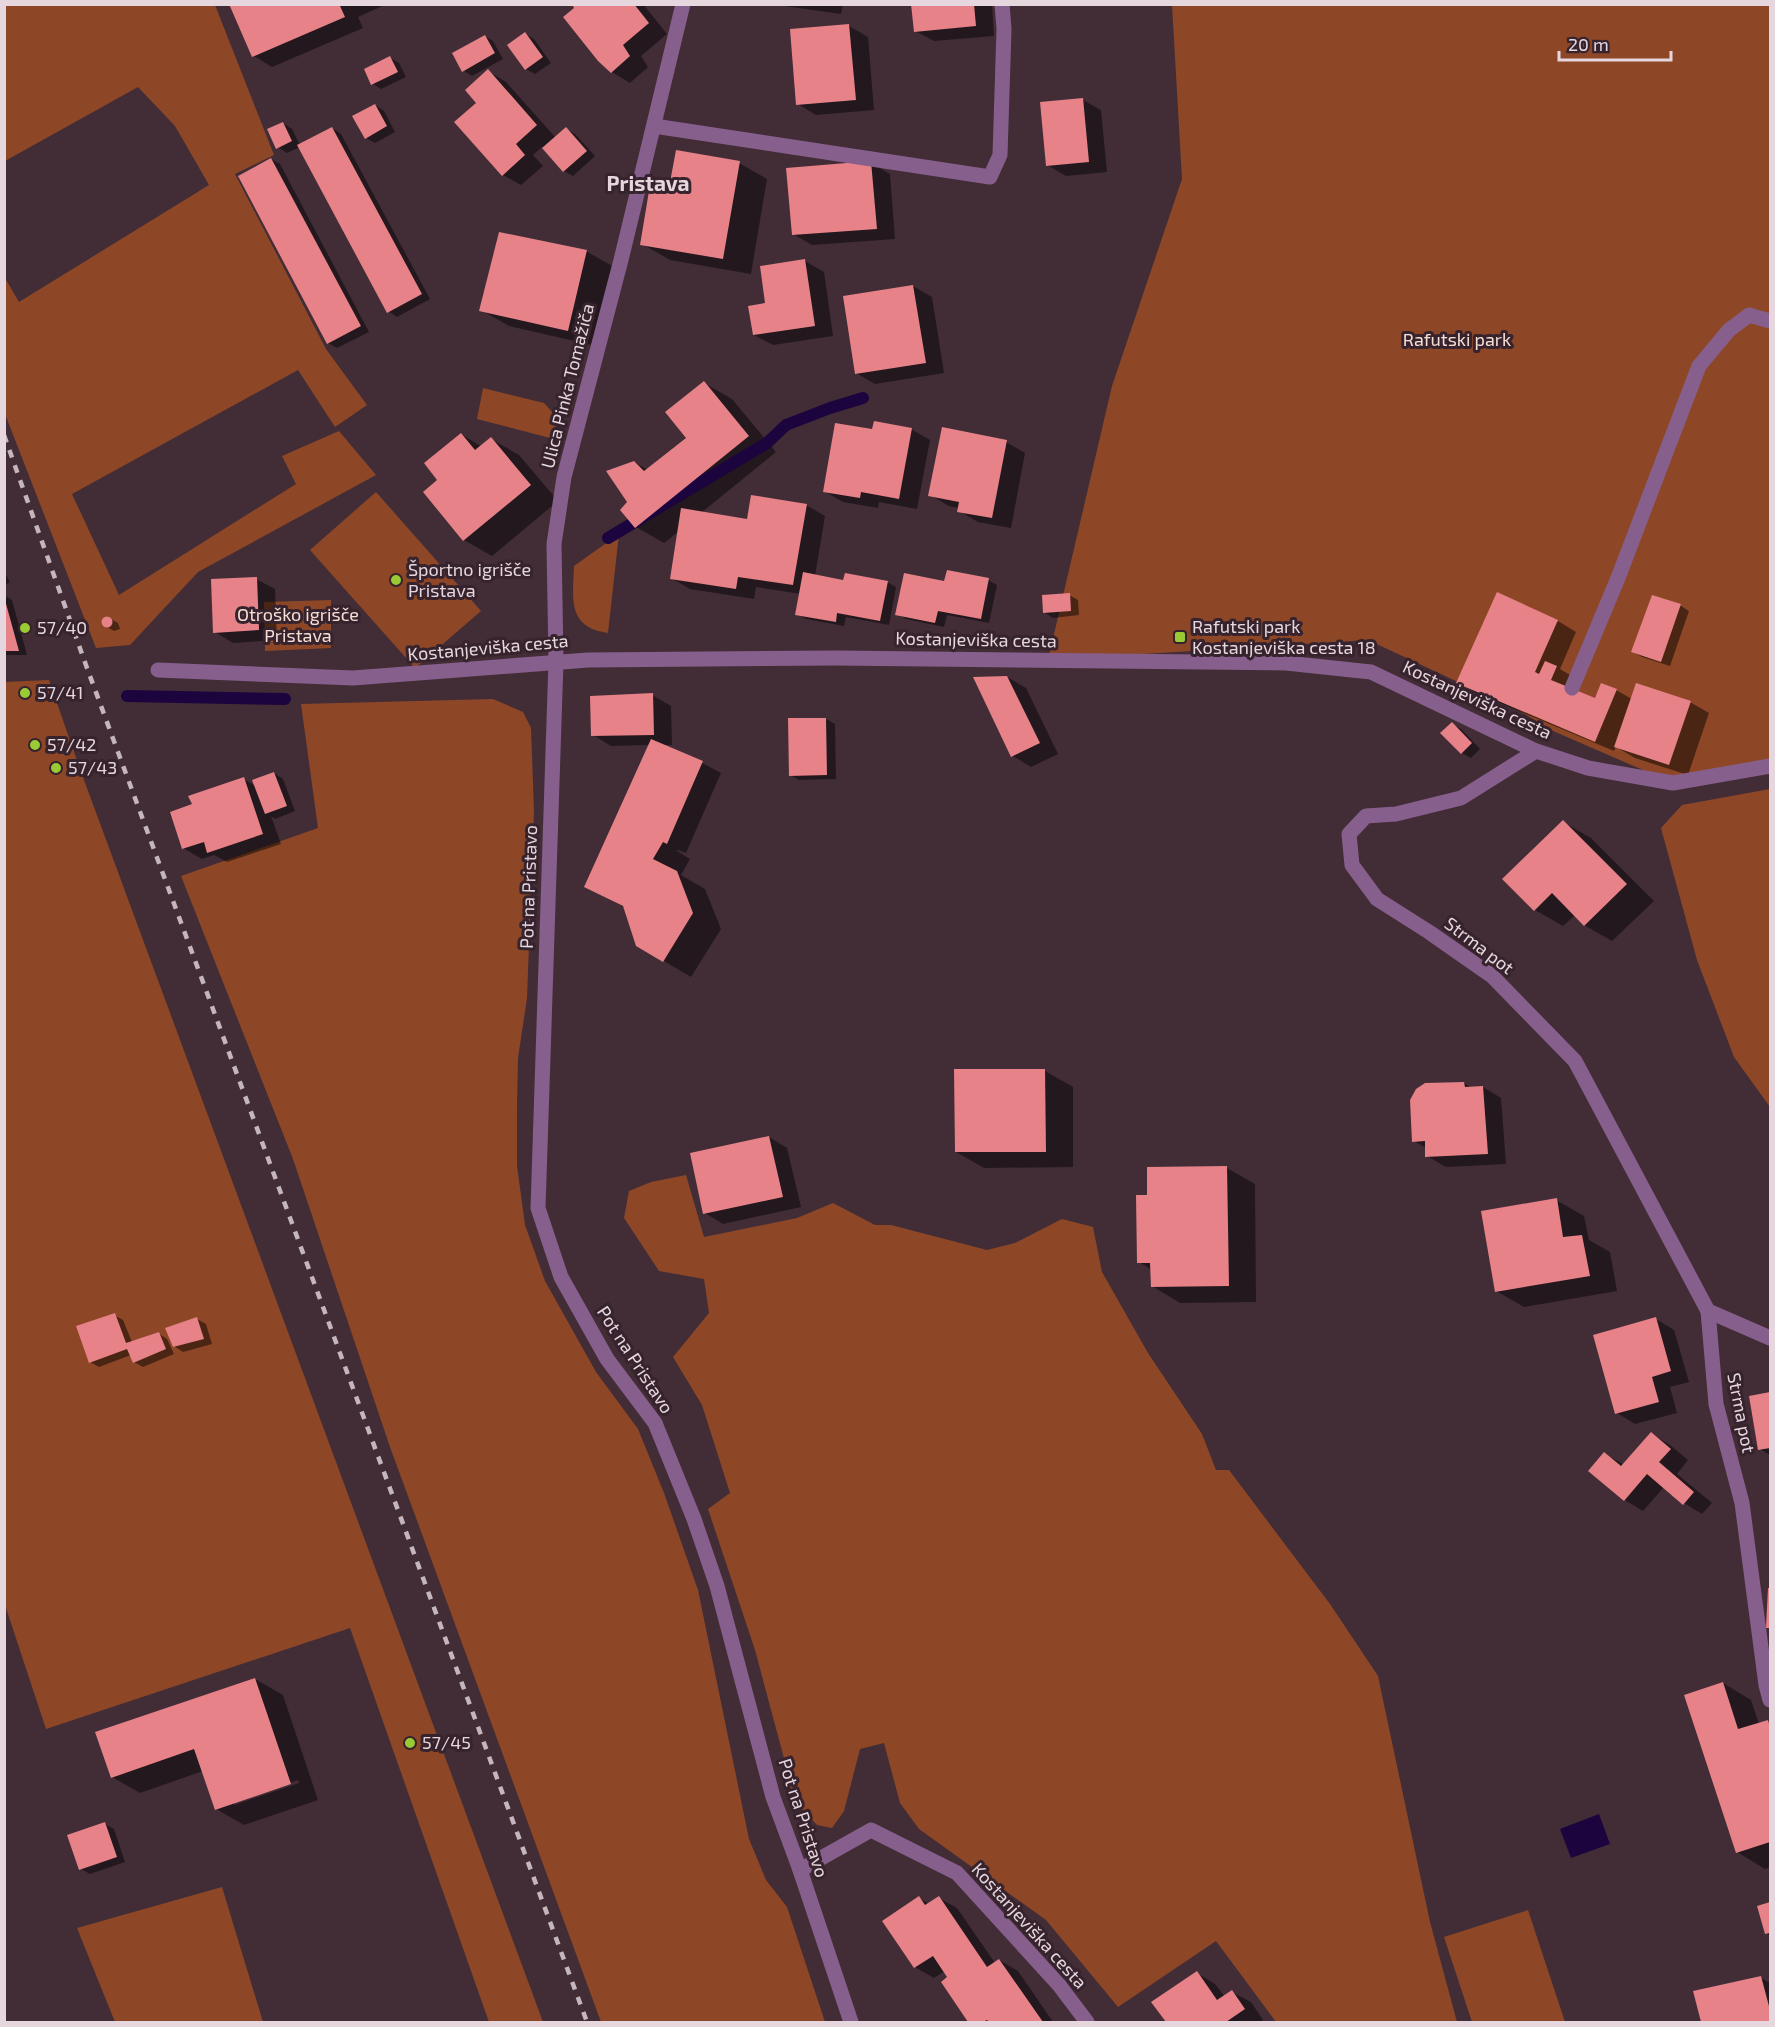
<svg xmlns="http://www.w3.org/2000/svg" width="1775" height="2027" font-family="'Exo 2',sans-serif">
<rect width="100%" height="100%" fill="#422d37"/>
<g fill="#8d4726">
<polygon points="5,4 215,5 274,155 235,174 326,349 367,405 335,427 298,370 72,494 119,595 296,484 282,456 339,431 376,475 198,572 130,645 96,648 5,414 5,278 19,302 209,185 175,126 138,87 5,161"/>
<polygon points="1172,5 1770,5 1770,760 1673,783 1553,731 1518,710 1368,640 1048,660 1112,386 1182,179"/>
<polygon points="483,388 544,403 554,414 556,429 554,439 477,419"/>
<polygon points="376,492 481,611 415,668 310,550"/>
<path d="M619 534 608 633C567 627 573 599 574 566Z"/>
<polygon points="331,600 331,648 265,651 264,602"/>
<polygon points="49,680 81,772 543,2022 489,2022 350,1628 46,1729 4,1602 4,682"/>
<polygon points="493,699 523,712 531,728 534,811 527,998 518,1058 517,1106 517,1166 525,1225 545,1281 596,1372 638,1429 664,1493 698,1590 749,1839 766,1880 787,1907 825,2022 601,2022 390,1447 293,1159 181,876 318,828 301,704"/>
<polygon points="1770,789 1770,1107 1734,1057 1697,960 1661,828 1682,805"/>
<polygon points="686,1175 704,1237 797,1218 833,1203 875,1225 891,1225 987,1250 1015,1243 1062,1219 1093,1227 1102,1272 1148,1353 1202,1434 1216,1470 1229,1470 1330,1604 1378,1676 1430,1922 1457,2022 1276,2022 1216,1941 1118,2007 1046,1920 919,1829 900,1803 884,1743 860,1749 844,1811 832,1828 817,1825 792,1799 789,1777 755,1650 708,1509 730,1493 702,1405 673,1357 709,1313 704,1279 659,1271 624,1218 629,1191 651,1182"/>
<polygon points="222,1887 263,2022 115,2022 77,1928"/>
<polygon points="1528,1910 1565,2022 1472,2022 1444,1937"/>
</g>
<polygon fill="#1c053e" points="1599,1814 1610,1844 1571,1858 1560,1829"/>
<g fill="#0007" fill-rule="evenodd">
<polygon points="231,4 387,4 358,17 363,28 272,67 254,56"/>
<polygon points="574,4 643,4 667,34 641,56 648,67 630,83 612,72"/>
<polygon points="770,4 843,4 841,14"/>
<polygon points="913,4 992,4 994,36 934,41 915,31"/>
<polygon points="849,26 868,37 874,110 816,115 798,104"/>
<polygon points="525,34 534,39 551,63 535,74 526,69"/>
<polygon points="485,36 493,41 503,59 472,76 463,70"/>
<polygon points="390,58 399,63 406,77 381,89 373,84"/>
<polygon points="488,71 506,82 556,138 566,129 575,134 595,156 573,176 564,171 542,147 533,155 543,166 521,185 503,175 478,103"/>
<polygon points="1083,100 1101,110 1107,172 1066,176 1047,165"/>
<polygon points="375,105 384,111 395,132 375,143 366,138"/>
<polygon points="283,123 292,129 300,145 332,128 341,134 430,299 397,317 388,311 300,147 287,153 278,147"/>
<polygon points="271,159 280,164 369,332 337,348 328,343"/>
<polygon points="739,163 767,179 751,274 670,260 642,244 670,195"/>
<polygon points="871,163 890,174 895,239 812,245 793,234"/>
<polygon points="586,251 614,267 596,346 509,326 481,310"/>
<polygon points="805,261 824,272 833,336 773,345 754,335 767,305"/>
<polygon points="913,286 932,297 944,373 875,384 856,373"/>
<polygon points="704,383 732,399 776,452 701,513 748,520 806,505 825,516 815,576 845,581 887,582 896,587 889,625 846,617 844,626 806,619 797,614 801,594 756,587 754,599 690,589 671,578 679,531 664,543 636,527 629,503 634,462 648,470 688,438"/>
<polygon points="911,429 930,440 917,509 879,502 878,508 843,502 824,491 874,431"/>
<polygon points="461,434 482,447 491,439 519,455 558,501 492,556 464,540 425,492 439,480"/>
<polygon points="1006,442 1025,453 1011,528 978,522 959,511 959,508 949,506 930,495"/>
<polygon points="4,572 10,582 4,586"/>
<polygon points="256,579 275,589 277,640 233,643 215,632"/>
<polygon points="988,580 997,585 989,623 947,615 944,627 906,619 897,614 946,583"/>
<polygon points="4,595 12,600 27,655 4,655"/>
<polygon points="1069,595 1078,600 1079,615 1053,618 1044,612"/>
<polygon points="1653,596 1681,606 1689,611 1670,666 1642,657 1633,652"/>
<polygon points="109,618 118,623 120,629 114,631 105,626 103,620"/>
<polygon points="1558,621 1576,632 1560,669 1575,678 1570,689 1596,699 1616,690 1632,699 1690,702 1709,713 1688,775 1635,758 1616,747 1614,751 1476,693 1458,682"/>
<polygon points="1007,677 1026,688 1058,754 1031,767 1013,756"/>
<polygon points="652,695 671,706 672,745 662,745 702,763 721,773 686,853 678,850 677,851 690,859 681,875 705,889 721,929 691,977 637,945 625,908 586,886 650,745 611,746 593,735"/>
<polygon points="826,719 835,724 836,779 799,780 790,775 789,720"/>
<polygon points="1452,724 1461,729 1480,749 1471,758 1462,753"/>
<polygon points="274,773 283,779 295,811 275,819 271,816 281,844 227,862 214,855 202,859 183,848 193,805 243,779 256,786"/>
<polygon points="1563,822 1591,838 1654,901 1612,941 1584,925 1575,915 1563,926 1535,910"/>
<polygon points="1045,1071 1073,1087 1073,1167 984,1168 956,1152"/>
<polygon points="1464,1083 1472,1088 1483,1087 1501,1098 1506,1164 1446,1167 1427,1156 1426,1148 1414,1141"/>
<polygon points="769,1137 787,1148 801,1207 723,1224 705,1213"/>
<polygon points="1227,1168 1255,1184 1256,1302 1180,1303 1152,1286 1152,1270 1139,1262 1148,1196"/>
<polygon points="1556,1200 1584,1216 1589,1240 1610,1252 1617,1291 1524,1307 1496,1291"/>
<polygon points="114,1315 123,1320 132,1342 158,1333 167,1339 174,1354 143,1367 134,1362 131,1355 99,1367 90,1362"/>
<polygon points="197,1319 206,1324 212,1344 183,1352 174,1346"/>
<polygon points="1656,1319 1674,1330 1689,1382 1670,1387 1677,1413 1635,1424 1617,1413"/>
<polygon points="1770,1393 1770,1455 1760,1449 1750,1397"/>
<polygon points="1652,1434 1670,1445 1688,1460 1677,1474 1712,1503 1702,1514 1684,1503 1664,1487 1643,1511 1625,1500 1590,1471 1604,1454 1623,1464"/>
<polygon points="1770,1590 1770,1629 1768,1627"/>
<path d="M255 1679 283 1695 318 1800 244 1825 216 1809 203 1771 140 1793 112 1777ZM298 1780 299 1783 234 1805V1802Z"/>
<polygon points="1723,1683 1751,1700 1759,1724 1768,1721 1770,1723 1770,1867 1765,1869 1737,1852"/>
<polygon points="105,1824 114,1829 125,1862 90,1874 81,1869"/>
<polygon points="919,1898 929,1904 939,1898 957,1908 995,1963 999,1960 1018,1971 1053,2022 970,2022 943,1982 949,1977 945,1971 934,1978 915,1967"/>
<polygon points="1770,1904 1770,1936 1766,1933 1759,1907"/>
<polygon points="1197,1973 1215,1984 1225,1997 1232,1992 1251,2002 1263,2020 1259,2022 1167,2022 1153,2003"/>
<polygon points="1761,1978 1770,1983 1770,2022 1702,2022 1695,1993"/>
</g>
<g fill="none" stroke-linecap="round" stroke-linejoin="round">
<g stroke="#1c053e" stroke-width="12">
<polyline points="608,538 767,443 786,425 830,408 863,398"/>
<polyline points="127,696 285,699"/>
</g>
</g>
<g fill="#e68288">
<polygon points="229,4 345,4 340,6 345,17 252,57"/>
<polygon points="572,4 634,4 649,23 623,45 630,56 611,73 598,61 563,17 574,8"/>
<polygon points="911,4 974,4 976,26 914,32"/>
<polygon points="849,24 856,100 796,105 790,29"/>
<polygon points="525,32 543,57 525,70 507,45"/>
<polygon points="485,35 495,53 462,72 452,53"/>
<polygon points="390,56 398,72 371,85 364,69"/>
<polygon points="488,69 537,125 516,144 525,155 502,176 454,122 476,103 465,90"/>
<polygon points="1083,98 1089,162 1046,166 1040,102"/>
<polygon points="375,104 387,126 365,139 352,116"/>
<polygon points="283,122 292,141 276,149 267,129"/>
<polygon points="332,127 422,294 387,313 297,145"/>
<polygon points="566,127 587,151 563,172 542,148"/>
<polygon points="676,150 740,161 723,259 640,245 649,191 668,193"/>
<polygon points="271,158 361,326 327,344 238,176"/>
<polygon points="871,161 877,229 792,235 786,168"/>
<polygon points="499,232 587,250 568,331 479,311"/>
<polygon points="805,259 815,326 753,335 748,306 765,303 760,266"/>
<polygon points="913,285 926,363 855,374 843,296"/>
<polygon points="704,381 749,436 635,528 620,510 627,502 606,471 634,461 644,471 686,438 665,412"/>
<polygon points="874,421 912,428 899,499 861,492 860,498 823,492 835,423 872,429"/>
<polygon points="942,427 1007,440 992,518 957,512 959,502 928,496"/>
<polygon points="461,433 475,450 491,437 531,485 463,541 423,492 437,480 424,463"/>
<polygon points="751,495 807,504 793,585 738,577 736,589 670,579 681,508 747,519"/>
<polygon points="947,570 989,578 981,619 938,611 935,623 895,615 904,573 944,581"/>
<polygon points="803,572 843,580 845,573 888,581 880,621 837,613 836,622 795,615"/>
<polygon points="257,577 259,630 213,633 211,579"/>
<polygon points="1497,592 1558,620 1535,672 1539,674 1545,661 1557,666 1551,680 1595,698 1601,683 1617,689 1595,742 1456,683"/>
<polygon points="1070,593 1071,611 1043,613 1042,595"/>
<polygon points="1652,595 1681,604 1661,662 1631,652"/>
<polygon points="4,600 5,600 19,651 4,651"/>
<circle cx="107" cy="622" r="5.5"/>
<polygon points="1007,676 1040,743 1011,757 973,677"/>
<polygon points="1636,683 1691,701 1669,765 1614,747"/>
<polygon points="653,693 654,735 591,736 590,696"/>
<polygon points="788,718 826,718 827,775 789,776"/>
<polygon points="1452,722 1472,743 1461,754 1440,733"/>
<polygon points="651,739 703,761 667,844 663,842 653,859 677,871 693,913 663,962 636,946 623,906 584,887"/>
<polygon points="274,772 287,806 265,814 252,780"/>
<polygon points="244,777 263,834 207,853 204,842 182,849 170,812 192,804 188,796"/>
<polygon points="1563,820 1627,884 1584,926 1552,893 1534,911 1502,879"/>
<polygon points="954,1069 1045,1069 1046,1152 955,1152"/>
<polygon points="1464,1082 1465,1087 1483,1086 1488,1154 1425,1157 1425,1141 1412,1142 1410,1100 1416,1089 1425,1083"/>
<polygon points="769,1136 783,1197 703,1214 690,1153"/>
<polygon points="1227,1166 1229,1286 1151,1287 1150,1263 1137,1263 1136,1195 1147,1195 1147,1167"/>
<polygon points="1557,1198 1563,1237 1582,1235 1590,1276 1495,1292 1481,1211"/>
<polygon points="115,1313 126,1343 159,1332 166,1349 133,1363 127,1349 89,1363 76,1326"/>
<polygon points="197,1317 204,1339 173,1347 165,1328"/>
<polygon points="1656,1317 1671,1371 1652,1377 1659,1402 1615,1414 1593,1335"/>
<polygon points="1770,1392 1770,1448 1758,1450 1749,1396"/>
<polygon points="1651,1432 1671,1449 1659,1462 1694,1492 1683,1505 1647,1474 1624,1501 1588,1471 1604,1452 1621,1466"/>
<polygon points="1768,1588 1770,1588 1770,1628 1766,1628"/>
<polygon points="255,1678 291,1784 215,1810 194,1749 111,1778 95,1732"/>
<polygon points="1723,1682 1738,1729 1768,1720 1770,1727 1770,1842 1736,1853 1684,1695"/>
<polygon points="105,1822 117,1857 79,1870 67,1835"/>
<polygon points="919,1896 925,1905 939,1896 987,1967 999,1959 1043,2022 989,2022 987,2020 983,2022 968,2022 941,1982 947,1977 933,1956 914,1968 882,1921"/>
<polygon points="1770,1902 1770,1933 1765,1934 1757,1906"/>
<polygon points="1197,1971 1217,2000 1232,1990 1245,2009 1226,2022 1166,2022 1151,2002"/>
<polygon points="1761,1976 1770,2010 1770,2022 1701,2022 1693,1991"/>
</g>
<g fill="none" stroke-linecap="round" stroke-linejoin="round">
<g stroke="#875f8c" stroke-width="15">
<polyline points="683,4 621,260 564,477 554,544 556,661 538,1208 561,1277 607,1359 655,1423 694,1519 717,1586 773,1797 800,1870 851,2022"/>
<polyline points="654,126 990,177 1000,155 1004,29 1002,4"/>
<polyline points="158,670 353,678 588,660 836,658 1286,663 1371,672 1536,751 1588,768 1673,783 1770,766"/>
<polyline points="1572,688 1618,578 1699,366 1729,330 1749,315 1770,321"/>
<polyline points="1536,751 1461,798 1396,814 1366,816 1349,834 1352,865 1377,899 1429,932 1492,976 1575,1061 1708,1311 1770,1338"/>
<polyline points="1708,1311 1716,1404 1742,1503 1766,1685 1770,1700"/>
<polyline points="800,1870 871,1830 957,1873 1059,1985 1087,2022"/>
</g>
<polyline stroke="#c5b5bc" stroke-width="4.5" stroke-dasharray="8 8" stroke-linecap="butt" points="4,435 87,668 587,2022"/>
</g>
<g fill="#9acb35" stroke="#37232d" stroke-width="2">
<circle cx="396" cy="580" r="6"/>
<circle cx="25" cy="628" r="6"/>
<rect x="1174" y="631" width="12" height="12" rx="3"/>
<circle cx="25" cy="693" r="6"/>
<circle cx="35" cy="745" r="6"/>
<circle cx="56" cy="768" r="6"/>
<circle cx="410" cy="1743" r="6"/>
</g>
<g text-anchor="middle" stroke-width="6" stroke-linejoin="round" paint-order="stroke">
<g font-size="18" fill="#f7ded4" stroke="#37232d">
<text x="1457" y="346">Rafutski park</text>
<text x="298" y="621">Otroško igrišče<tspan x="298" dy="21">Pristava</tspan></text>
</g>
<g font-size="18" fill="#e5d7dd" stroke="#37232d">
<text transform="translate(568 386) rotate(-76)" y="6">Ulica Pinka Tomažiča</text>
<text transform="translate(976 640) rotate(1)" y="6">Kostanjeviška cesta</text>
<text transform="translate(488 648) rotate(-5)" y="6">Kostanjeviška cesta</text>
<text transform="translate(1477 700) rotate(25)" y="6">Kostanjeviška cesta</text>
<text transform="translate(529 887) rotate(-88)" y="6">Pot na Pristavo</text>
<text transform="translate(1479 946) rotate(37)" y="6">Strma pot</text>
<text transform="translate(635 1360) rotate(57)" y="6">Pot na Pristavo</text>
<text transform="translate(1741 1413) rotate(79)" y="6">Strma pot</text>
<text transform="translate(803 1818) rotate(72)" y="6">Pot na Pristavo</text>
<text transform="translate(1029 1926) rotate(48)" y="6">Kostanjeviška cesta</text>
</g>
<g font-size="18" fill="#e5d7dd" stroke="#37232d" text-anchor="start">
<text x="408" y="576">Športno igrišče<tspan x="408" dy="21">Pristava</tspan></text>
<text x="1192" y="633">Rafutski park<tspan x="1192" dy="21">Kostanjeviška cesta 18</tspan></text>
<text x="37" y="634">57/40</text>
<text x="37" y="699">57/41</text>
<text x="47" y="751">57/42</text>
<text x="68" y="774">57/43</text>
<text x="422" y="1749">57/45</text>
</g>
<g font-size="21" font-weight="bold" fill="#e5d7dd" stroke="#37232d">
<text x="648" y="191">Pristava</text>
</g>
</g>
<rect width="1775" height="2027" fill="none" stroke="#e5d7dd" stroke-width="12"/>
<path d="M1559 51v9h112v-9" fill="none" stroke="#e5d7dd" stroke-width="3"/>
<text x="1568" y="51" font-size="18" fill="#e5d7dd" stroke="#37232d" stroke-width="4.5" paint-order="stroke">20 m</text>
</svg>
